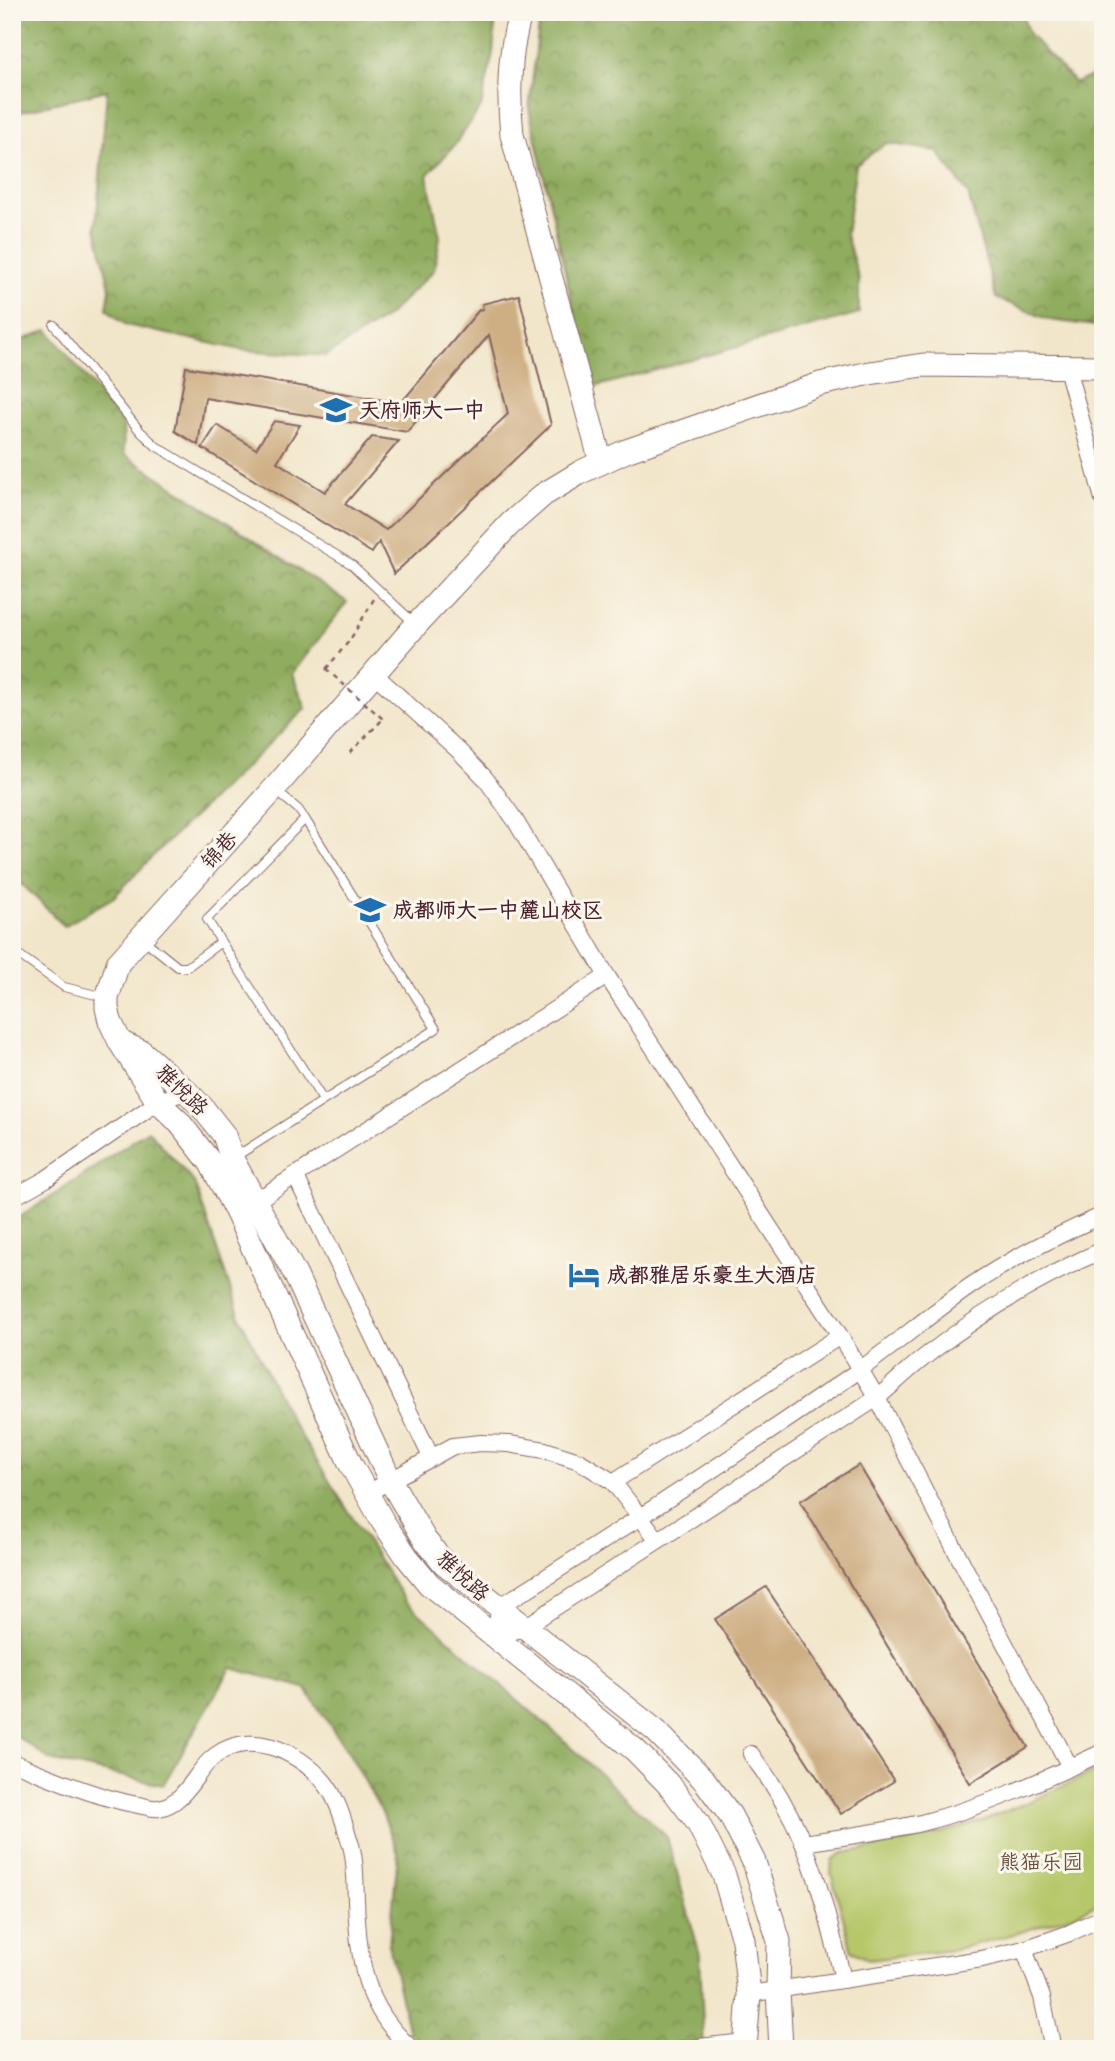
<svg xmlns="http://www.w3.org/2000/svg" width="1115" height="2061" font-family="Pangolin,'LXGW WenKai TC',sans-serif">
<defs>
<pattern id="forest-crowns" width="20" height="18" patternUnits="userSpaceOnUse" patternTransform="scale(1.75)"><rect width="20" height="18" fill="#90ac5e"/><path d="M2 6a3 3 0 1 1 6 0M12 15a3 3 0 1 1 6 0" fill="none" stroke="#788b4e"/></pattern>
</defs>
<rect width="100%" height="100%" fill="#fbf7ec"/>
<filter id="ink" filterUnits="userSpaceOnUse"><feTurbulence type="fractalNoise" baseFrequency=".0143" numOctaves="2"/><feDisplacementMap in="SourceGraphic" scale="14" xChannelSelector="R" yChannelSelector="G"/><feConvolveMatrix kernelMatrix="1 2 1 2 8 2 1 2 1" color-interpolation-filters="sRGB"/></filter>
<filter id="wash" filterUnits="userSpaceOnUse"><feTurbulence type="fractalNoise" baseFrequency=".00686" numOctaves="4" result="noise"/><feDisplacementMap in="SourceGraphic" scale="28" xChannelSelector="R" yChannelSelector="G"/><feGaussianBlur stdDeviation="1.57" result="paint"/><feColorMatrix in="noise" values="0 0 0 0 0 0 0 0 0 0 0 0 0 0 0 0 0 1.4 0 .05"/><feComposite in="paint" operator="in"/></filter>
<g filter="url(#wash)">
<rect width="100%" height="100%" fill="#f2e6ca"/>
<g fill="url(#forest-crowns)" stroke="#6d6644" stroke-width="2">
<polygon points="12,12 496,12 493,53 481,107 454,146 427,175 440,237 434,270 388,316 326,356 242,350 126,325 107,309 110,288 96,227 107,90 12,114"/>
<polygon points="552,12 1021,12 1029,34 1075,83 1103,72 1103,327 1050,320 996,298 968,194 937,151 886,143 856,165 846,235 859,280 859,313 591,388 529,109 540,16"/>
<polygon points="48,330 123,424 124,454 347,602 292,674 306,708 151,858 114,897 64,926 12,874 12,344"/>
<polygon points="148,1130 194,1182 240,1317 290,1419 405,1601 568,1744 667,1837 700,1955 704,2049 432,2049 409,2033 389,1945 398,1853 382,1812 350,1755 305,1688 231,1668 163,1785 50,1760 12,1733 12,1222 81,1177"/>
</g>
<path fill="#b6c76a" stroke="#80734a" stroke-width="2" d="M1103 1768V1900L1076 1914 1018 1933 953 1950 869 1960 852 1951 831 1873 832 1860 843 1853C887 1846 931 1837 974 1823 1018 1808 1061 1787 1103 1768Z"/>
<g id="blocks">
<g fill="#ceae83">
<polygon points="519,295 551,425 394,574 379,542 372,553 202,448 217,425 256,449 274,421 300,425 277,462 325,492 372,437 399,441 345,504 386,530 508,414 489,335 407,432 205,398 198,445 175,431 186,367 401,403 479,310 483,309 482,304"/>
<polygon points="859,1465 1028,1747 970,1783 800,1501"/>
<polygon points="766,1587 894,1781 841,1814 715,1619"/>
</g>
</g>
</g>
<g filter="url(#ink)">
<use href="#blocks" fill-opacity="0" stroke="#856563" stroke-width="2"/>
<g fill="none" stroke-linecap="round" stroke-linejoin="round">
<defs>
<g id="lane">
<polyline points="54,325 140,431 156,446 351,564 414,623"/>
<polyline points="143,939 178,967 187,967 221,942 323,1100"/>
<polyline points="221,942 207,919 305,819"/>
<polyline points="12,950 64,987 104,997"/>
<polyline points="235,1157 436,1029 305,819 298,809 276,791"/>
</g>
<g id="street">
<polyline points="1067,368 1103,499"/>
<polyline points="374,674 458,750 485,778 515,820 607,976 840,1336 877,1398 958,1555 1070,1767"/>
<polyline points="295,1175 431,1457"/>
<polyline points="12,1198 46,1179 158,1102 186,1091"/>
<polyline points="248,1206 607,976"/>
<path d="M1103 1215C1058 1235 1013 1257 972 1285 932 1312 897 1344 858 1371 740 1453 620 1531 499 1607L496 1638 525 1627 877 1398C895 1383 912 1366 931 1352 984 1311 1041 1277 1103 1250"/>
<polyline points="613,1482 840,1336"/>
<polyline points="366,1494 453,1446 481,1443 509,1444 545,1450 579,1461 613,1482 658,1540"/>
<path d="M751 1754C762 1770 775 1786 784 1804 815 1857 828 1919 843 1979"/>
<path d="M12 1762C54 1779 95 1797 138 1805 145 1806 153 1809 159 1808 183 1804 194 1776 209 1761 245 1726 298 1750 325 1783 338 1799 344 1823 350 1842 356 1860 355 1880 356 1900 358 1960 364 2007 412 2049"/>
<path d="M803 1843C843 1837 882 1832 921 1823 984 1807 1044 1780 1103 1752"/>
<polyline points="1024,1949 1042,1997 1053,2049"/>
<polyline points="749,1994 982,1959 1024,1949 1070,1933 1103,1917"/>
<polyline points="681,2049 745,2042"/>
</g>
<g id="secondary">
<path d="M521 12C508 52 508 94 512 135L601 462"/>
<polyline points="124,1044 142,1052 186,1091 201,1106 224,1135 232,1159 295,1274 390,1480 425,1540 444,1563 656,1731 705,1781 730,1815 754,1862 779,1941 778,1990 781,2049"/>
<polyline points="745,2049 749,1994 743,1940 724,1875 698,1823 671,1787 635,1750 429,1584 407,1557 383,1522 351,1465 238,1215 210,1162 179,1122 158,1102 120,1042 110,1021 107,1008 107,998 118,963 274,789 416,625 510,524 543,495 581,472 626,451 820,384 870,373 923,365 1103,367"/>
</g>
</defs>
<use href="#lane" stroke="#856563" stroke-width="10"/>
<use href="#street" stroke="#856563" stroke-width="18"/>
<use href="#secondary" stroke="#856563" stroke-width="25"/>
<g stroke="#856563" stroke-width="2.5" stroke-dasharray="5 5" stroke-linecap="butt">
<polyline points="326,669 350,640 374,599"/>
<polyline points="350,753 383,719"/>
</g>
<use href="#lane" stroke="#fff" stroke-width="8"/>
<use href="#street" stroke="#fff" stroke-width="16"/>
<use href="#secondary" stroke="#fff" stroke-width="23"/>
<polyline stroke="#856563" stroke-width="2.5" stroke-dasharray="5 5" stroke-linecap="butt" points="326,669 383,719"/>
</g>
</g>
<defs>
<symbol id="school-bare" viewBox="-9 -9 18 18"><path d="M0-5L7-2L0 1L-7-2ZM-4 1L0 2.5L4 1V4Q0 6-4 4Z" fill="#1f6fb2" stroke="#fbf7ec" stroke-width="2.5" paint-order="stroke"/></symbol>
<symbol id="hotel-bare" viewBox="-9 -9 18 18"><path d="M-6-4.5h1.5V1H6V5H4.5V3h-9V5H-6ZM-4 0a1.8 1.8 0 1 1 3.6 0ZM.5 0V-2.5h3Q6-2.5 6 0Z" fill="#1f6fb2" stroke="#fbf7ec" stroke-width="2.5" paint-order="stroke"/></symbol>
</defs>
<g fill-rule="evenodd">
<use href="#school-bare" x="314" y="388" width="44" height="44"/>
<use href="#school-bare" x="348" y="888" width="44" height="44"/>
<use href="#hotel-bare" x="562" y="1253" width="44" height="44"/>
</g>
<g text-anchor="middle" stroke-width="6" stroke-linejoin="round" paint-order="stroke">
<g font-size="21" font-weight="bold" fill="#4a1f2b" stroke="#fbf7ec" text-anchor="start">
<text x="359" y="417">天府师大一中</text>
<text x="393" y="917">成都师大一中麓山校区</text>
<text x="607" y="1282">成都雅居乐豪生大酒店</text>
</g>
<g font-size="21" fill="#4a1f2b" stroke="#fbf7ec">
<text transform="translate(219 850) rotate(-48)" y="7">锦巷</text>
<text transform="translate(182 1090) rotate(44)" y="7">雅悦路</text>
<text transform="translate(463 1576) rotate(42)" y="7">雅悦路</text>
</g>
<g font-size="21" fill="#6a513e" stroke="#fbf7ec">
<text x="1041" y="1869">熊猫乐园</text>
</g>
</g>
<rect width="1115" height="2061" fill="none" stroke="#fbf7ec" stroke-width="42"/>
</svg>
